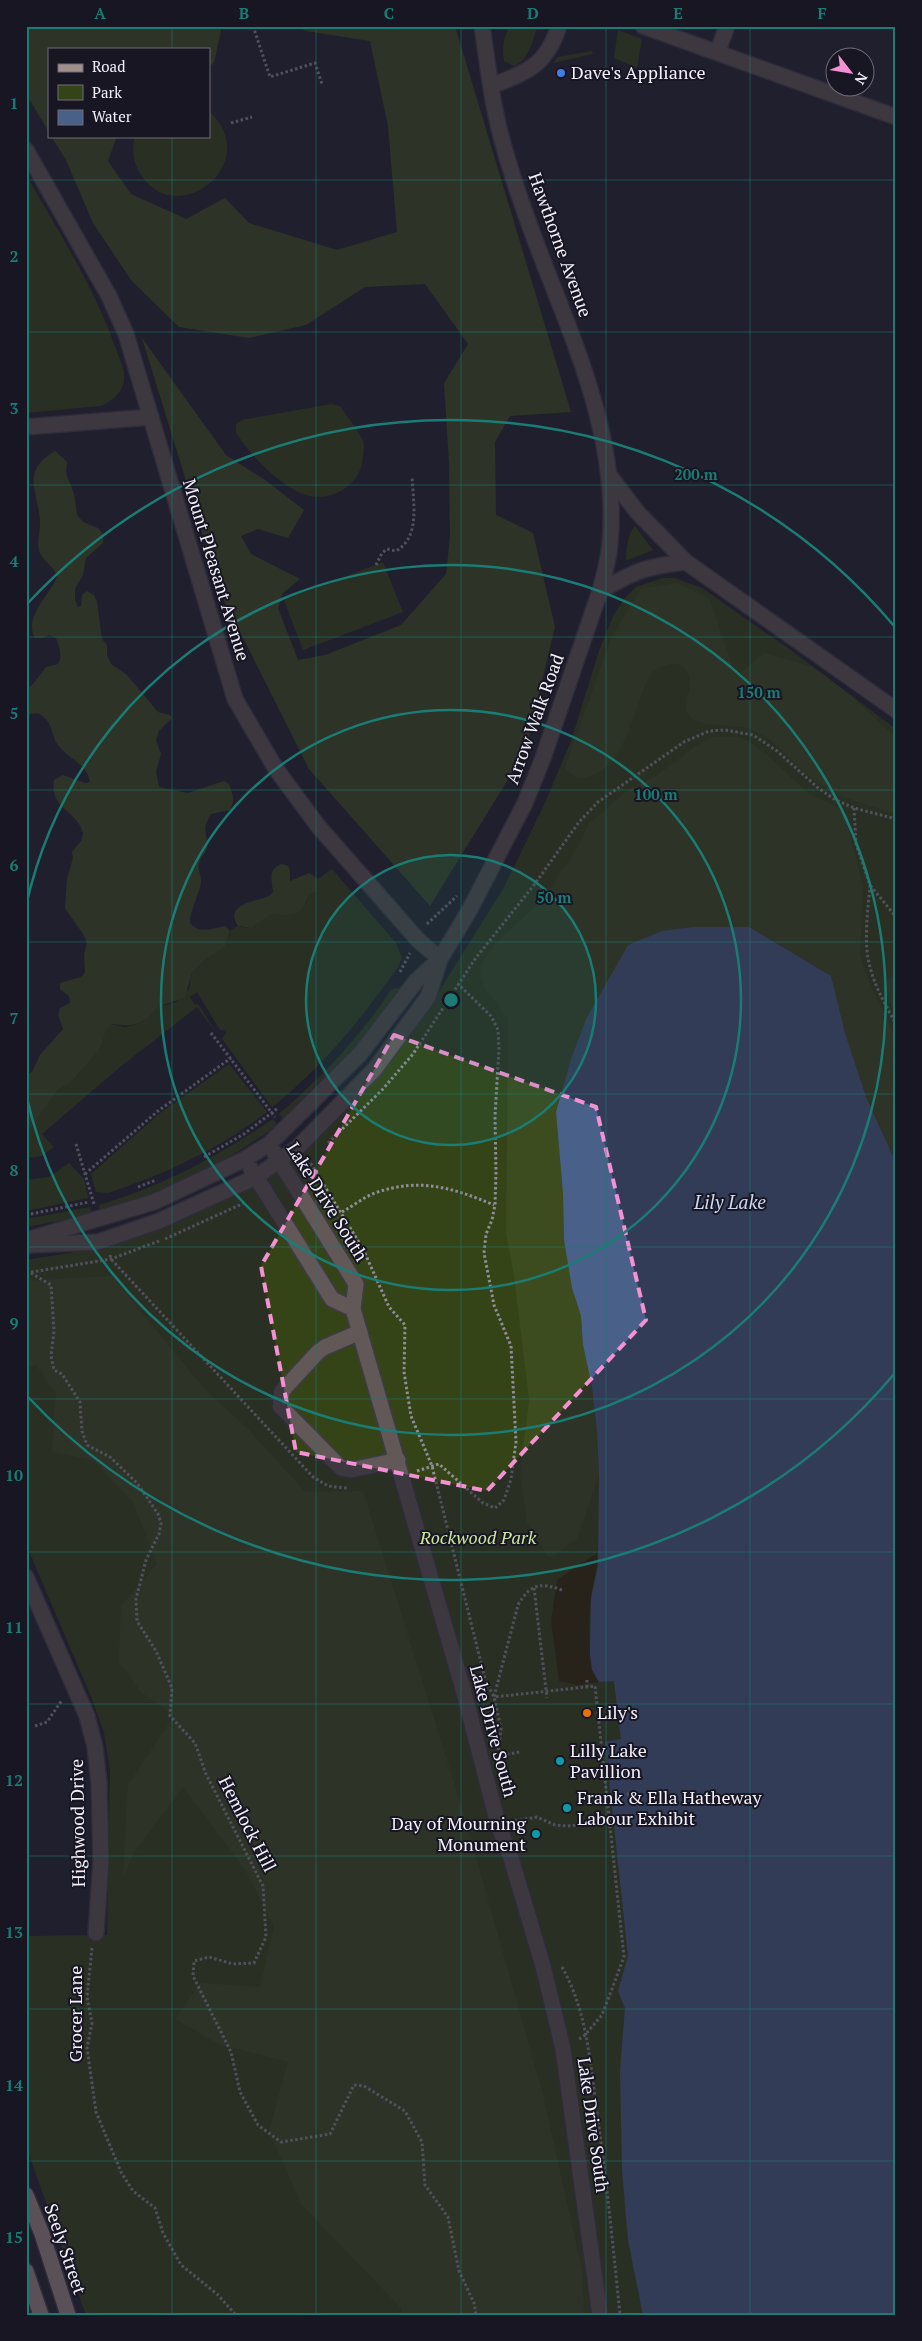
<svg xmlns="http://www.w3.org/2000/svg" width="922" height="2341" font-family="'PT Serif',serif">
<rect width="100%" height="100%" fill="#211f2d"/>
<g fill="#354417">
<path d="M510 26H537C534 39 528 61 514 66L504 61C502 48 503 38 510 26Z"/>
<polygon points="618,30 642,39 637,68 614,58"/>
<polygon points="592,51 593,54 553,63 558,57"/>
<path d="M209 111C265 163 177 230 142 176 134 164 131 151 135 136H209Z"/>
<path d="M26 175C59 232 94 287 116 349 119 358 125 369 124 379 123 392 112 402 100 406L26 413Z"/>
<path d="M331 404 340 406C347 417 358 429 363 441 365 446 363 452 363 456 362 484 333 503 306 495 282 488 248 453 236 432V424L242 420Z"/>
<path d="M635 526 653 550 628 560 626 559C626 549 628 533 635 526Z"/>
<polygon points="383,562 403,612 303,650 284,600"/>
<polygon points="662,578 675,578 702,588 792,651 896,729 896,2315 86,2315 26,2146 26,1936 107,1935 110,1770 104,1733 92,1699 26,1544 26,1260 70,1253 109,1244 171,1223 326,1128 353,1102 390,1062 421,1020 503,889 544,805 571,741 599,651 614,614 625,598 636,587"/>
<path d="M332 869 396 943 402 958 398 967C361 1019 323 1067 272 1107L222 1039 226 1033 224 1030H220L197 992 190 997 195 1005 198 1004 217 1034 197 1007 120 1067 42 1134 54 1147 42 1156 26 1158V1135L58 1090 70 1083 94 1056 106 1029 111 1024 125 1027 137 1024 142 1022 158 1007 177 1002 189 989 192 973 229 936 230 931 238 926C254 932 259 920 271 914 283 915 296 917 304 906 307 903 306 898 309 895L316 891 318 879Z"/>
<path d="M395 988 401 989 372 1032 284 1119 279 1114C322 1077 360 1037 391 990Z"/>
<path d="M229 1064 267 1112C219 1149 165 1174 108 1193L96 1192 91 1174 160 1113Z"/>
<path d="M273 1119 277 1125C219 1168 168 1190 101 1213L99 1205C163 1186 218 1156 273 1119Z"/>
<polygon points="69,1163 84,1179 88,1198 26,1211 26,1180 49,1177"/>
<polygon points="90,1207 92,1215 26,1227 26,1219"/>
</g>
<g fill="#3d4c1e">
<polygon points="26,26 222,26 214,63 209,66 209,49 49,49 49,132 26,94"/>
<polygon points="296,26 455,26 571,412 510,416 495,442 496,515 533,533 555,627 525,752 430,906 309,769 221,594 142,338 226,455 265,480 304,510 288,538 258,529 241,536 251,554 300,579 283,593 278,608 298,660 325,655 401,625 446,574 450,537 449,463 444,383 468,344 425,284 365,287 306,325 249,338 179,327 131,280 93,223 66,160 51,136 117,136 108,161 131,194 186,219 225,198 249,223 337,250 397,232 388,126 370,41 306,31"/>
<path d="M55 451 67 462 66 473 74 494 77 515 83 522 98 528 103 534V543L86 558 83 575 75 589V600L78 607 81 606 82 595 87 591 94 595 97 602 102 639 107 645V655L111 664 127 675 158 712 170 715 172 718 159 731 156 740 161 754 156 772 159 787 188 793 224 781 229 784C232 794 236 799 230 810L211 814C201 831 207 829 207 846 207 853 200 857 199 864 197 870 202 876 201 883 199 893 189 915 190 923 200 934 211 929 225 926L230 931 225 946 206 959 192 973 185 997C177 1002 168 1002 159 1007 155 1009 152 1014 148 1017 136 1028 125 1025 111 1024L106 1030 100 1048 94 1056 70 1083 58 1090 26 1135V1076L32 1072 40 1055 63 1029 58 1015 60 1008 70 1003 69 996 60 989V983L81 977 85 972 84 954 87 943 83 934 65 908 67 879 73 858 72 852 81 841 83 833C77 810 49 809 54 780L63 775 85 783 90 782C87 763 68 759 58 745 51 736 53 722 41 715 36 712 31 714 26 716V690L33 684 46 667 58 664C63 655 59 647 56 638L49 635 42 638H35C23 617 50 595 57 577 55 567 46 564 41 555 35 544 41 532 40 520 37 489 21 472 55 451Z"/>
<path d="M677 583 709 598 736 676 765 653 813 667 850 695 896 738V814C871 806 843 799 821 785 796 769 781 742 753 730 736 723 704 727 693 719 681 711 689 696 690 684 690 658 666 661 651 673 633 706 630 758 593 775 581 780 573 778 565 768L612 636 641 589Z"/>
<polygon points="713,737 739,737 751,743 767,755 809,794 840,808 847,822 863,887 860,954 865,972 896,1040 896,1163 866,1097 845,1033 831,976 749,927 693,927 662,931 628,945 586,1019 571,1059 556,1112 563,1194 564,1240 572,1288 581,1316 583,1345 592,1387 597,1431 599,1475 577,1539 549,1558 527,1523 520,1474 529,1400 514,1275 506,1234 508,1019 484,987 481,979 480,968 488,953 500,939 540,902 550,889 579,845 588,825 626,792 656,776 696,746"/>
<path d="M282 864 288 866 290 870V881L309 873 318 879 316 891 309 895C306 899 306 902 304 906 298 918 281 915 271 914L251 928 238 926C223 904 258 901 269 896L273 892C272 880 267 869 282 864Z"/>
<polygon points="896,972 896,1013 882,987"/>
<polygon points="112,1276 206,1391 248,1429 305,1492 363,1491 465,1818 543,2095 582,2271 584,2315 399,2315 402,2309 301,2204 269,2131 288,2062 219,2044 175,2019 200,1983 260,1987 274,1926 246,1871 183,1787 134,1852 123,1878 128,1785 174,1716 141,1692 119,1662 121,1606 157,1564 133,1502 93,1460 52,1452 56,1393 36,1365 26,1368 26,1281"/>
</g>
<path fill="#302806" d="M597 1553C598 1569 593 1583 591 1599 589 1624 587 1660 599 1682L578 1685 559 1681 551 1621 557 1580Z"/>
<polygon fill="#496089" points="693,927 749,927 831,976 845,1033 866,1097 896,1163 896,2315 643,2315 628,2240 622,2170 620,2071 625,2008 618,1991 628,1956 605,1742 621,1739 614,1681 599,1682 592,1670 590,1654 591,1598 598,1566 599,1475 597,1431 592,1387 583,1345 581,1316 572,1288 564,1240 563,1194 556,1112 571,1059 586,1019 628,945 662,931"/>
<g fill="none" stroke-linecap="round" stroke-linejoin="round">
<defs>
<g id="minor">
<polyline points="643,26 896,117"/>
<polyline points="718,51 727,26"/>
<path d="M491 86C527 72 546 66 559 26"/>
<polyline points="26,150 109,296 126,334 235,699 276,769 318,826 418,940 440,959"/>
<polyline points="26,427 151,417"/>
<polyline points="609,475 638,513 686,562 896,710"/>
<path d="M600 591C635 571 647 566 686 562"/>
<polyline points="251,1169 332,1299 353,1309 356,1284 274,1152"/>
<polyline points="30,1239 154,1202 245,1159 269,1144 360,1054 416,981 439,960"/>
<path d="M26 1245 98 1242 159 1221 256 1177 298 1147 374 1070 428 997 440 959 469 911 525 803 543 758 600 591C604 575 609 559 610 543 620 427 564 323 527 218 514 182 501 143 494 105 489 79 486 52 482 26"/>
<polyline points="353,1309 463,1689 498,1824 511,1858 543,1966 563,2049 600,2315"/>
<polyline points="360,1332 325,1347 318,1352 282,1391 280,1406 341,1468 351,1470 398,1460"/>
<polyline points="26,1577 87,1716 95,1747 99,1783 101,1861 96,1933"/>
</g>
<g id="major">
<polyline points="26,2195 42,2234 68,2315"/>
<polyline points="26,2271 41,2315"/>
</g>
</defs>
<use href="#minor" stroke="#3e3c4a" stroke-width="18"/>
<use href="#major" stroke="#3e3c4a" stroke-width="18"/>
<g stroke="#8f8d99" stroke-width="3" stroke-dasharray="2.5 2.5" stroke-linecap="butt">
<polyline points="253,26 270,77 315,63 322,84"/>
<polyline points="790,26 793,27"/>
<polyline points="231,123 252,117"/>
<path d="M376 565 382 553 387 549 396 551C421 537 413 501 412 477"/>
<polyline points="854,808 856,844 870,885 896,917"/>
<path d="M870 885C868 911 863 942 870 967 875 987 886 1006 896 1024"/>
<polyline points="427,924 457,896"/>
<polyline points="400,972 410,953"/>
<polyline points="211,1033 275,1117"/>
<polyline points="328,1143 382,1090 413,1054 475,959 534,885 579,822 598,802 684,742 709,731 725,730 753,735 777,751 817,787 834,799 854,808 896,819"/>
<polyline points="76,1144 94,1204"/>
<polyline points="204,1157 244,1134 278,1108"/>
<polyline points="308,1159 363,1249 389,1307 405,1325 404,1372 411,1416 432,1466 485,1679 494,1697 501,1729 498,1751"/>
<polyline points="85,1174 158,1111 231,1058"/>
<polyline points="138,1187 156,1180"/>
<path d="M342 1212C353 1206 364 1197 375 1193 420 1177 453 1188 494 1205"/>
<polyline points="26,1215 89,1202"/>
<polyline points="165,1239 244,1203"/>
<polyline points="110,1255 111,1259 313,1477 328,1486 347,1488"/>
<polyline points="26,1273 111,1259 159,1241"/>
<polyline points="31,1273 51,1285 54,1331 51,1356 54,1370 62,1374 80,1402 82,1431 87,1445 110,1457 137,1483 158,1514 161,1523 159,1534 146,1560 136,1599 137,1621 156,1651 172,1688 170,1716 195,1743 206,1774 263,1886 266,1937 254,1963 233,1964 209,1957 194,1961 193,1976 231,2052 240,2092 258,2125 281,2142 330,2134 354,2085 364,2086 405,2111 422,2142 425,2185 448,2217 459,2271 474,2303 476,2315"/>
<polyline points="417,1471 439,1464 483,1503 495,1508 504,1500 511,1479 516,1442 511,1346 494,1305 484,1253 486,1234 492,1220 495,1205 496,1173 495,1116 499,1049 498,1030 491,1016 458,984"/>
<polyline points="534,1588 547,1698"/>
<path d="M562 1590C540 1582 530 1584 518 1605L494 1697 595 1686 624 1957 602 2015 585 2035 578 2040"/>
<polyline points="587,1680 587,1687"/>
<polyline points="35,1726 47,1722 62,1700"/>
<polyline points="497,1756 520,1752"/>
<polyline points="607,1797 636,1793"/>
<polyline points="515,1821 537,1817 555,1825 567,1826 609,1822"/>
<polyline points="92,1948 87,1997 92,2023 87,2048 96,2112 121,2172 133,2191 155,2208 163,2233 181,2265 217,2294 236,2315"/>
<path d="M562 1967C586 2009 590 2059 596 2106 606 2176 613 2245 620 2315"/>
</g>
<use href="#minor" stroke="#615857" stroke-width="15"/>
<use href="#major" stroke="#a18f8c" stroke-width="15"/>
</g>
<path d="M0 0H922V2341H0ZM394 1035 596 1107 646 1320 487 1491 296 1452 261 1266Z" fill="#211f2d" fill-opacity=".55" fill-rule="evenodd"/>
<path fill="none" stroke="#f491d3" stroke-width="4" stroke-dasharray="10 6" stroke-linejoin="round" d="M394 1035 596 1107 646 1320 487 1491 296 1452 261 1266Z"/>
<path fill="none" stroke="#1a7c75" stroke-width="1" stroke-opacity="0.55" d="M172 26V49M316 26V2315M461 26V2315M606 26V2315M750 26V2315M172 136V2315M26 180H896M26 332H896M26 485H896M26 637H896M26 790H896M26 942H896M26 1094H896M26 1247H896M26 1399H896M26 1552H896M26 1704H896M26 1856H896M26 2009H896M26 2161H896"/>
<circle cx="451" cy="1000" r="145" fill="#1a7c75" fill-opacity=".12"/>
<g fill="none" stroke="#1a7c75" stroke-width="2.5">
<circle cx="451" cy="1000" r="145"/>
<circle cx="451" cy="1000" r="290"/>
<path d="M26 906A435 435 0 1 1 26 1094"/>
<path d="M895 1373A580 580 0 0 1 27 1396M27 604A580 580 0 0 1 895 627"/>
</g>
<circle fill="#3f7fe0" stroke="#181623" stroke-width="2" cx="561" cy="73" r="5"/>
<circle fill="#e8710a" stroke="#181623" stroke-width="2" cx="587" cy="1713" r="5"/>
<g fill="#0f9aa8" stroke="#181623" stroke-width="2">
<circle cx="560" cy="1761" r="5"/>
<circle cx="567" cy="1808" r="5"/>
<circle cx="536" cy="1834" r="5"/>
</g>
<g text-anchor="middle" stroke-width="4" stroke-linejoin="round" paint-order="stroke">
<g font-size="18" fill="#f2f0fa" stroke="#181623" text-anchor="start">
<text x="571" y="79">Dave's Appliance</text>
<text x="597" y="1719">Lily's</text>
<text x="570" y="1757">Lilly Lake<tspan x="570" dy="21">Pavillion</tspan></text>
<text x="577" y="1804">Frank &amp; Ella Hatheway<tspan x="577" dy="21">Labour Exhibit</tspan></text>
<text x="526" y="1830" text-anchor="end">Day of Mourning<tspan x="526" dy="21">Monument</tspan></text>
</g>
<g font-size="18" fill="#f2f0fa" stroke="#181623">
<text transform="translate(560 245) rotate(70)" y="6">Hawthorne Avenue</text>
<text transform="translate(216 570) rotate(73)" y="6">Mount Pleasant Avenue</text>
<text transform="translate(535 719) rotate(-70)" y="6">Arrow Walk Road</text>
<text transform="translate(327 1202) rotate(58)" y="6">Lake Drive South</text>
<text transform="translate(493 1731) rotate(75)" y="6">Lake Drive South</text>
<text transform="translate(78 1823) rotate(-91)" y="6">Highwood Drive</text>
<text transform="translate(247 1824) rotate(63)" y="6">Hemlock Hill</text>
<text transform="translate(76 2014) rotate(-90)" y="6">Grocer Lane</text>
<text transform="translate(593 2125) rotate(82)" y="6">Lake Drive South</text>
<text transform="translate(65 2249) rotate(71)" y="6">Seely Street</text>
</g>
<g font-size="18" font-style="italic" fill="#cae79c" stroke="#181623">
<text x="478" y="1544">Rockwood Park</text>
</g>
<g font-size="19" font-style="italic" fill="#c9d8f3" stroke="#181623">
<text x="730" y="1209">Lily Lake</text>
</g>
</g>
<circle cx="451" cy="1000" r="8" fill="#1a7c75" stroke="#181623" stroke-width="2.5"/>
<g font-size="15" text-anchor="middle" font-weight="bold" fill="#1a7c75" stroke="#181623" stroke-width="4" stroke-linejoin="round" paint-order="stroke">
<text x="696" y="480">200 m</text>
<text x="759" y="698">150 m</text>
<text x="656" y="800">100 m</text>
<text x="554" y="903">50 m</text>
</g>
<rect width="922" height="2341" fill="none" stroke="#181623" stroke-width="55"/>
<rect x="48" y="48" width="162" height="90" fill="#181623" stroke="#6f6d79"/>
<rect x="58" y="64" width="25" height="8" fill="#a18f8c" stroke="#6f6d79"/>
<text x="92" y="72" font-size="15" fill="#f2f0fa">Road</text>
<rect x="58" y="85" width="25" height="15" fill="#354417" stroke="#6f6d79"/>
<text x="92" y="98" font-size="15" fill="#f2f0fa">Park</text>
<rect x="58" y="110" width="25" height="15" fill="#496089" stroke="#6f6d79"/>
<text x="92" y="122" font-size="15" fill="#f2f0fa">Water</text>
<g transform="translate(850 72) rotate(121)"><circle r="24" fill="#181623" stroke="#6f6d79"/>
<path d="M0-4L9 19L0 12L-9 19Z" fill="#f491d3"/>
<text y="-8" font-size="14" font-weight="bold" text-anchor="middle" fill="#f2f0fa">N</text>
</g>
<rect x="28" y="28" width="866" height="2286" fill="none" stroke="#1a7c75" stroke-width="2"/>
<g font-size="16" text-anchor="middle" font-weight="bold" fill="#1a7c75">
<text x="100" y="19">A</text>
<text x="244" y="19">B</text>
<text x="389" y="19">C</text>
<text x="533" y="19">D</text>
<text x="678" y="19">E</text>
<text x="822" y="19">F</text>
<text x="14" y="109">1</text>
<text x="14" y="262">2</text>
<text x="14" y="414">3</text>
<text x="14" y="567">4</text>
<text x="14" y="719">5</text>
<text x="14" y="871">6</text>
<text x="14" y="1024">7</text>
<text x="14" y="1176">8</text>
<text x="14" y="1329">9</text>
<text x="14" y="1481">10</text>
<text x="14" y="1633">11</text>
<text x="14" y="1786">12</text>
<text x="14" y="1938">13</text>
<text x="14" y="2091">14</text>
<text x="14" y="2243">15</text>
</g>
</svg>
